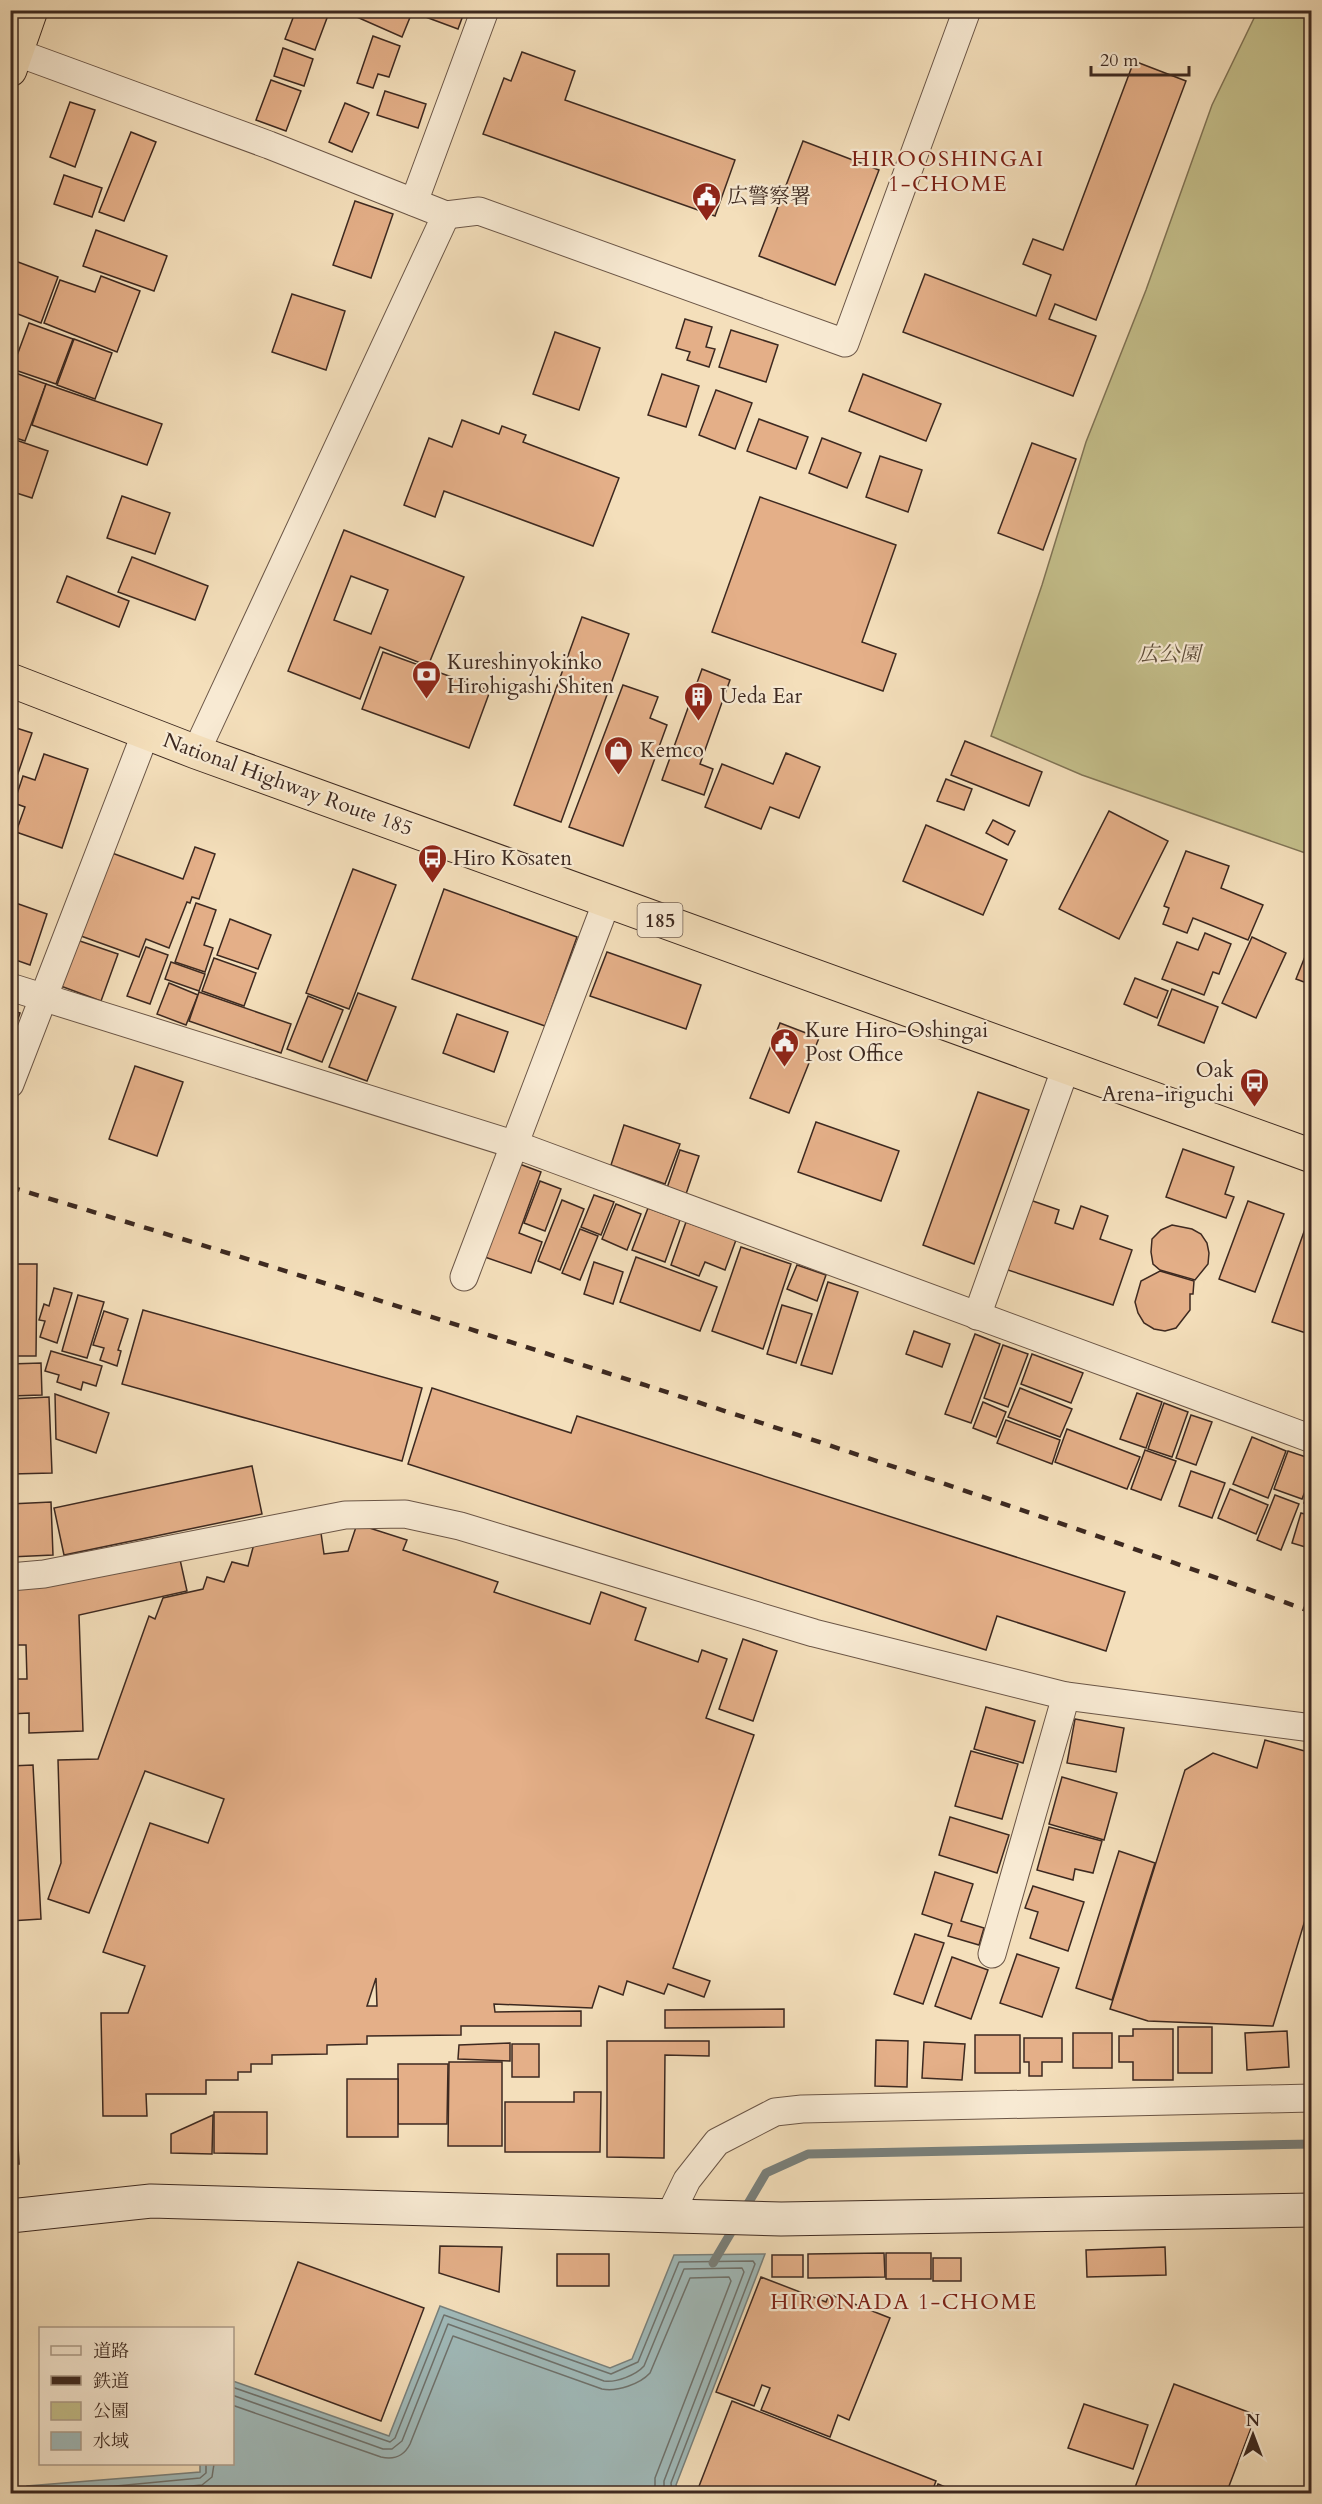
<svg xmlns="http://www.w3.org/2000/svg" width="1322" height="2504" font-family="Cardo,'Noto Serif JP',serif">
<rect width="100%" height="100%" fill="#f4dfbb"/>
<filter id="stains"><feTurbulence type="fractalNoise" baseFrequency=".00333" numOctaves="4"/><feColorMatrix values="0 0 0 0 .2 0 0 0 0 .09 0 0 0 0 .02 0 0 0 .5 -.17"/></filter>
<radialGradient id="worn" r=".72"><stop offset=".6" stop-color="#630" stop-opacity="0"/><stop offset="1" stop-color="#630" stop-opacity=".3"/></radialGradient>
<polygon fill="#c4bf8b" stroke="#807456" stroke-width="1.5" points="1258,10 1311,11 1311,855 1082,775 991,736 1042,585 1086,442 1146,290 1212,105"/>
<polygon fill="#a0baba" stroke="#78807c" stroke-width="1.5" points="765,2254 676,2485 678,2493 26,2493 27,2486 200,2472 200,2464 232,2464 233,2381 389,2436 440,2306 610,2368 632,2359 674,2255"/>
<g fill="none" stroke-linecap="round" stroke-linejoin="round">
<g stroke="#6e726d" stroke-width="1.5">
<polyline points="232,2387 390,2442 395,2438 444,2315 611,2374 638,2362 679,2262 753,2261 755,2264 671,2483 672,2494"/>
<path d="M232 2395 383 2449H392L402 2441 448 2324 604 2381C616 2383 636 2375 644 2366L684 2269 742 2268 744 2272 664 2481V2494"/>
<path d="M232 2405 381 2457C394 2460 404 2456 410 2444L453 2336 602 2389C617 2392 640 2384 650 2373L690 2278 729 2277 731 2281 655 2478V2494"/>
<polyline points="32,2494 200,2478 206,2473 206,2464"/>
<polyline points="105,2494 202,2485 212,2477 214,2464"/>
</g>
<g stroke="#78807c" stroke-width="9">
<polyline points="743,2212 766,2173 808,2154 1312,2144"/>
<polyline points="713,2263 736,2224"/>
</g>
</g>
<g fill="#e4af88" stroke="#3d2920" stroke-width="1.5" fill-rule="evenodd">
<polygon points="296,10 330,10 315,50 285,39"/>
<polygon points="341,10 413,10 402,37"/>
<polygon points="426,10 465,10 458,29 423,16"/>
<polygon points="373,36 400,46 389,77 378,74 373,88 357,83"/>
<polygon points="283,48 313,59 304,86 274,76"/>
<polygon points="522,52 575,71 565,100 735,160 715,216 483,134 504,78 511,81"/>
<polygon points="1134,61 1186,81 1096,320 1055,304 1049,319 1096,336 1073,396 903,332 925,274 1036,316 1051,275 1023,264 1033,239 1063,250"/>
<polygon points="271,80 301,91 286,131 256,120"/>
<polygon points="385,91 426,104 418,128 377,115"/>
<polygon points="70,102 95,110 75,167 50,157"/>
<polygon points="345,103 369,113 352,152 329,142"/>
<polygon points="131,132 156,142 124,221 99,212"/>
<polygon points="803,141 879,170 835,285 759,256"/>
<polygon points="64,175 102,188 92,217 54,204"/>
<polygon points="355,201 393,214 371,278 333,265"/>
<polygon points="96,230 167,256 154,291 83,266"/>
<polygon points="10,259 58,277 41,323 10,311"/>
<polygon points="101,276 140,291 117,352 44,323 60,280 95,292"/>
<polygon points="292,294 345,311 326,370 272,352"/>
<polygon points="685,319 712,327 706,347 715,349 709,367 687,360 690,352 676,348"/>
<polygon points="29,323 73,339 56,384 12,369"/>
<polygon points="731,330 778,345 766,382 719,367"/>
<polygon points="555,332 600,348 579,410 533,394"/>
<polygon points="74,339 112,353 95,399 57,385"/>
<polygon points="10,371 46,384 25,441 10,436"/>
<polygon points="662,374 699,386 686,427 648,415"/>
<polygon points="863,374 941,404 926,441 849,411"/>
<polygon points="46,384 162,424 147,465 32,425"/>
<polygon points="716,390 752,403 735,449 699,435"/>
<polygon points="759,419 808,437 796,469 747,451"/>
<polygon points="462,420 499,434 502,426 526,435 523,442 619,478 593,546 444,491 435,517 404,505 429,438 452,447"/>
<polygon points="10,438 48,451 32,498 10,491"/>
<polygon points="822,438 861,453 847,488 809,473"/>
<polygon points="1032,443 1076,459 1043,550 998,533"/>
<polygon points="880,456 922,470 908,512 866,497"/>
<polygon points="122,496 170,513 155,554 107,538"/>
<polygon points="760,497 896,545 862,642 896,654 883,691 712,632"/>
<path d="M344 530 464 577 428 666 380 647 360 699 288 671ZM351 576 388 590 371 634 334 620Z"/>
<polygon points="132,557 208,586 195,620 118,592"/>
<polygon points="67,576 129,601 119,627 57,602"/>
<polygon points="582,617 629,634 561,822 514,805"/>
<polygon points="383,652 490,691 469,748 362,709"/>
<polygon points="702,669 730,680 700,764 713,769 704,795 662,780"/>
<polygon points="623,685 658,697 650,718 667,725 623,846 569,827"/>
<polygon points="10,726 32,733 16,779 10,777"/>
<polygon points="965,741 1042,772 1029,806 951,775"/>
<polygon points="786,753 820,767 799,818 770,807 761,829 705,807 722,764 773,784"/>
<polygon points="44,754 88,769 62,848 16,832 25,807 14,803 23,776 35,780"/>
<polygon points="946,779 972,789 964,810 937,801"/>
<polygon points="1109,811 1168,841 1119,939 1059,909"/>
<polygon points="993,820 1015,831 1008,845 986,833"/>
<polygon points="926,825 1007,860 983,915 903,881"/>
<polygon points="195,847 215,854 199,899 192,897 190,903 187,902 169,948 146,939 139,957 81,936 112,853 183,879"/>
<polygon points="1186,851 1229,866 1221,888 1263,905 1248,940 1193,918 1187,933 1163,924 1169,908 1164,906"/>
<polygon points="353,869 396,885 349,1009 306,993"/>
<polygon points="444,889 577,937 545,1026 412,979"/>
<polygon points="10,901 47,914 30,965 10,958"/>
<polygon points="196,903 216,910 204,945 213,948 205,972 175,962"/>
<polygon points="230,919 271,935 258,969 217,955"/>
<polygon points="1205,933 1231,944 1219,974 1213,972 1204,995 1162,979 1177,942 1198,950"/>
<polygon points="1252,937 1286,953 1256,1018 1222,1003"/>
<polygon points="74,939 118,954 101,1001 58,985"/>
<polygon points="1312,939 1312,985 1296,979"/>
<polygon points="146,947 168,955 150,1004 127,996"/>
<polygon points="607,952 701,985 686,1029 590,996"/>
<polygon points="214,958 256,973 244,1006 202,991"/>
<polygon points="171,962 205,974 199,991 165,979"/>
<polygon points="1135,978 1168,991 1157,1018 1124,1004"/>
<polygon points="169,983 198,995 186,1025 157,1014"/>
<polygon points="1172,989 1218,1007 1204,1043 1158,1025"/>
<polygon points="199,992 291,1024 281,1053 189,1021"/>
<polygon points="358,993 396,1007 367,1081 329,1067"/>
<polygon points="308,996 343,1010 322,1062 287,1049"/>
<polygon points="10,1010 20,1013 10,1042"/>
<polygon points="457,1014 508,1032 494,1072 443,1053"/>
<polygon points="780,1023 819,1038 789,1113 750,1098"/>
<polygon points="135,1066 183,1082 157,1156 109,1139"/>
<polygon points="978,1092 1029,1110 974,1264 923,1245"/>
<polygon points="816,1122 899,1151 881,1201 798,1172"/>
<polygon points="624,1125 680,1144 665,1184 611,1165"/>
<polygon points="1183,1149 1234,1167 1225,1194 1234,1197 1226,1218 1166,1197"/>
<polygon points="680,1150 699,1156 686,1194 667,1188"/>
<polygon points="514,1162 541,1172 519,1233 542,1242 531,1273 479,1255"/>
<polygon points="540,1181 561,1189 545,1231 524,1223"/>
<polygon points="594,1195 614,1202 601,1235 581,1227"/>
<polygon points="562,1200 584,1209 560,1270 538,1261"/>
<polygon points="1030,1200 1059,1210 1055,1223 1073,1229 1081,1206 1108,1216 1100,1239 1132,1250 1113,1305 1005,1269"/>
<polygon points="1248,1201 1284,1214 1255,1292 1219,1279"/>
<polygon points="616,1204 641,1214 627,1250 602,1239"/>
<polygon points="648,1208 680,1220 665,1262 632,1250"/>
<polygon points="1311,1212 1312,1212 1312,1335 1272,1322"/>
<polygon points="686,1222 736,1240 725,1270 705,1262 699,1276 671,1265"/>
<polygon points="1172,1225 1192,1229 1201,1234 1207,1243 1209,1253 1208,1264 1195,1280 1160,1270 1153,1264 1151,1252 1152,1239 1161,1230"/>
<polygon points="580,1229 598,1236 580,1280 562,1273"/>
<polygon points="741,1247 791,1264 763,1349 712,1331"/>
<polygon points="636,1257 717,1287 700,1331 620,1302"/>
<polygon points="594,1262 623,1272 613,1304 584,1294"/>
<polygon points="10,1264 37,1264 36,1356 10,1356"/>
<polygon points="797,1265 826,1275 817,1301 787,1289"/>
<polygon points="1160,1271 1194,1281 1193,1294 1190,1294 1190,1310 1176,1328 1165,1331 1154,1329 1144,1323 1138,1313 1135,1302 1141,1281"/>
<polygon points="828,1282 858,1292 832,1374 801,1365"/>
<polygon points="54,1288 72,1293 57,1343 40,1337 45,1321 39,1320 44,1304 49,1306"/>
<polygon points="78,1295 104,1302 87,1358 62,1351"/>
<polygon points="782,1305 812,1314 796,1363 767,1354"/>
<polygon points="143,1310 422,1388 402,1461 122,1384"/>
<polygon points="104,1311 128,1319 118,1350 121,1351 117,1366 100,1360 104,1348 93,1345"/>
<polygon points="914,1331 950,1344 942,1367 906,1354"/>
<polygon points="975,1334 1000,1344 971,1423 945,1414"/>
<polygon points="1003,1345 1028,1354 1008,1407 984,1398"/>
<polygon points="51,1351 102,1366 96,1386 83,1382 81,1390 57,1382 59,1375 45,1371"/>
<polygon points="1032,1354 1083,1373 1071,1403 1021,1384"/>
<polygon points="41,1363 42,1395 10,1396 10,1364"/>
<polygon points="432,1388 571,1433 577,1416 1125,1592 1106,1651 997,1616 986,1650 408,1464"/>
<polygon points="1020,1388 1072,1409 1060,1437 1008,1417"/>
<polygon points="1137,1393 1162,1402 1146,1448 1120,1439"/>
<polygon points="55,1394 109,1413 96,1453 56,1439"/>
<polygon points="49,1397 52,1473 12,1474 10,1399"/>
<polygon points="983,1402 1006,1412 996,1437 973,1428"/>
<polygon points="1164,1403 1188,1412 1172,1457 1148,1449"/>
<polygon points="1191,1415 1212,1422 1196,1465 1176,1458"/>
<polygon points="1006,1420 1060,1440 1052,1464 997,1443"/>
<polygon points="1067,1429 1140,1457 1127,1489 1055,1462"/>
<polygon points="1252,1437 1286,1451 1268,1498 1233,1484"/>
<polygon points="1145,1450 1176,1461 1161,1500 1131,1489"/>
<polygon points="1288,1451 1312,1459 1312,1474 1302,1499 1274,1489"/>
<polygon points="252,1466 262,1514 64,1555 54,1508"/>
<polygon points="1191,1471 1225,1483 1212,1518 1179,1506"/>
<polygon points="1312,1482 1312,1506 1304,1503"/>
<polygon points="1230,1489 1268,1505 1256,1534 1218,1518"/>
<polygon points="1275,1495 1299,1504 1281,1550 1257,1540"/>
<polygon points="51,1502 53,1555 10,1557 10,1504"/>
<polygon points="1301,1513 1312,1516 1312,1549 1292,1543"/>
<path d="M357 1524 407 1540 403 1550 498 1582 494 1592 590 1624 601 1592 646 1608 635 1640 698 1662 702 1650 727 1659 706 1718 754 1735 673 1968 710 1981 704 1997 668 1984 664 1994 627 1981 623 1995 599 1986 592 2008 494 2004 495 2012 581 2011V2026H461V2035L367 2036V2044L327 2045V2054L272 2055V2064H251V2072H238V2080H206V2094H146L147 2116H103L101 2013H128L145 1966 103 1952 150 1823 208 1843 224 1799 145 1771 89 1913 48 1899 61 1863 58 1760 98 1759 149 1616 155 1619 163 1598 203 1589 207 1577 224 1582 232 1562 248 1566 254 1544 321 1533 324 1554 348 1551ZM376 1978 377 2006H367Z"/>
<polygon points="179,1555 187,1591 79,1615 83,1731 29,1733 29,1713 10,1714 10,1679 27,1679 26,1645 10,1645 10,1587"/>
<polygon points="743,1639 777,1651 753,1721 719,1709"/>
<polygon points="986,1707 1035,1721 1023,1763 974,1749"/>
<polygon points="1075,1719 1124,1728 1116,1772 1067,1763"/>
<polygon points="1265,1740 1312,1753 1312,1897 1273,2026 1148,2021 1110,2009 1185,1770 1213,1753 1257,1768"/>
<polygon points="971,1751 1018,1764 1002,1819 955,1806"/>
<polygon points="33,1765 41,1919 10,1921 10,1766"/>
<polygon points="1062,1777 1117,1793 1104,1840 1049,1824"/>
<polygon points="950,1817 1009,1835 997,1873 939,1855"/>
<polygon points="1049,1827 1102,1841 1093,1873 1075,1869 1073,1880 1037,1870"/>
<polygon points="1119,1851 1155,1863 1112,2000 1076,1988"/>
<polygon points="935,1872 973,1884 961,1921 984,1928 979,1945 948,1936 952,1924 922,1914"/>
<polygon points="1033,1886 1084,1902 1068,1951 1030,1938 1038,1912 1025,1908"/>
<polygon points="915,1934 944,1943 923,2004 894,1994"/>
<polygon points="1017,1954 1059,1968 1042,2017 1000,2003"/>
<polygon points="952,1957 988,1970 971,2019 935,2006"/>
<polygon points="10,2000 19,2164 10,2164"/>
<polygon points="784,2009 784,2027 665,2028 665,2010"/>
<rect x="1178" y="2027" width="34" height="46"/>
<polygon points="1133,2029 1173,2029 1173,2080 1133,2080 1133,2062 1119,2062 1119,2036 1133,2036"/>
<polygon points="1287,2031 1289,2067 1247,2070 1245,2033"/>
<rect x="1073" y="2033" width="39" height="35"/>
<rect x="975" y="2035" width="45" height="38"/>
<polygon points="1024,2038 1062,2038 1062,2062 1042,2062 1042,2076 1029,2076 1029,2062 1024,2062"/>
<polygon points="876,2040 908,2041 907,2087 875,2086"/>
<polygon points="607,2041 709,2041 709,2056 665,2055 664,2158 607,2157"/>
<polygon points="924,2042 965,2044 962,2080 922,2078"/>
<polygon points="510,2043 510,2061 458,2059 459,2045"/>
<rect x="512" y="2044" width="27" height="33"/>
<polygon points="449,2062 502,2062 502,2146 448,2146"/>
<polygon points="398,2064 448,2064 447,2124 398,2124"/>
<rect x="347" y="2079" width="51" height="58"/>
<polygon points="574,2092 601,2092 600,2152 505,2152 505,2102 574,2102"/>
<polygon points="214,2112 267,2112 267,2154 214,2153"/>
<polygon points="213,2115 212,2154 171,2153 171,2134"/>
<polygon points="440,2246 502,2247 499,2292 439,2273"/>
<polygon points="1165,2247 1166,2275 1087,2277 1086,2250"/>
<polygon points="884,2253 885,2277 808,2278 808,2254"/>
<rect x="886" y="2253" width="45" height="26"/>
<rect x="557" y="2254" width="52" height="32"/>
<rect x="772" y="2255" width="31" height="22"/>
<rect x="933" y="2258" width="28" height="23"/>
<polygon points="298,2262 424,2308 381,2421 255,2374"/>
<polygon points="761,2277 826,2302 829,2294 890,2318 849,2420 838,2415 830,2437 761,2410 770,2388 762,2385 754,2406 716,2392"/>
<polygon points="1174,2384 1256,2415 1226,2494 1144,2494 1134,2490"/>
<polygon points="732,2401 936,2481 931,2494 696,2494"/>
<polygon points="1084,2404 1148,2425 1133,2469 1068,2448"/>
<polygon points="938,2484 962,2494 934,2494"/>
</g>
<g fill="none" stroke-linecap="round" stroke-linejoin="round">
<defs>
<g id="street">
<polyline points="10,50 269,145 446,215 196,752"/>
<polyline points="414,202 485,10"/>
<polyline points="446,215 479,211 845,343 967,10"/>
<polyline points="10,987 519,1146 1312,1439"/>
<polyline points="10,1084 146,732"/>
<polyline points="464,1277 607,901"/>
<polyline points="977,1316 1066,1067"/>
<polyline points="10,1577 44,1574 345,1515 405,1514 460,1526 814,1633 1066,1696 1312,1728"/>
<polyline points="992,1954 1066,1696"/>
<polyline points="669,2217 687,2180 717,2142 775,2112 802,2109 1312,2098"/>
</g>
<polyline id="secondary" points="10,2216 151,2201 781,2219 1312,2210"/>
<g id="highway">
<polyline points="10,70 31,10"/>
<polyline points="10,680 196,752 1312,1156"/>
</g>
</defs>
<use href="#street" stroke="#6b5647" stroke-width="29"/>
<use href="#secondary" stroke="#3d2920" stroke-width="35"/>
<use href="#highway" stroke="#3d2920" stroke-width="35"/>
<use href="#street" stroke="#f8ead3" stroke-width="27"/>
<use href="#secondary" stroke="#f8ead3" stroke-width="33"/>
<use href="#highway" stroke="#f4dfbb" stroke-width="33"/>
<path stroke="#3d2920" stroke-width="4.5" stroke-dasharray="10 10" stroke-linecap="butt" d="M10 1187C206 1245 401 1307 595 1369 835 1446 1074 1526 1312 1612"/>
</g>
<defs>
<symbol id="civic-pin" viewBox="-11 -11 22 30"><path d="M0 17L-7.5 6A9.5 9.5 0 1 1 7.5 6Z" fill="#8f2418" stroke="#f8ead3"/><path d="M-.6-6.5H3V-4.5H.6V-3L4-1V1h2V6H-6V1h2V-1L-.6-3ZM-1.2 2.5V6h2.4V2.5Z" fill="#fff"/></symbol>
<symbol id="bank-pin" viewBox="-11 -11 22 30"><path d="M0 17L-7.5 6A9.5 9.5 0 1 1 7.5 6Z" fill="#8f2418" stroke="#f8ead3"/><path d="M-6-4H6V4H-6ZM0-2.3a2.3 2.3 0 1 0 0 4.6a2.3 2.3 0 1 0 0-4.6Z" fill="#fff"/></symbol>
<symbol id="building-pin" viewBox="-11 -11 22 30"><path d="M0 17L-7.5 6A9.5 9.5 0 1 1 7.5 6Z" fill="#8f2418" stroke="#f8ead3"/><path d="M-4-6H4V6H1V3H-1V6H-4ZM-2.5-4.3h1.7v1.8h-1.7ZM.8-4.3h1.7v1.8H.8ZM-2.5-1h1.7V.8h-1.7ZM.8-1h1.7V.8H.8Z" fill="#fff"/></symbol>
<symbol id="shop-pin" viewBox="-11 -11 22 30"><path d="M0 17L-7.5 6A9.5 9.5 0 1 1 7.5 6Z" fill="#8f2418" stroke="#f8ead3"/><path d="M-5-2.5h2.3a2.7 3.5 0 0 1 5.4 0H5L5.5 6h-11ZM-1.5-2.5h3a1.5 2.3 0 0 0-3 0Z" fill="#fff"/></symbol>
<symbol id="bus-pin" viewBox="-11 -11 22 30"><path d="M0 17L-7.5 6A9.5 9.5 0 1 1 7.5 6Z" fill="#8f2418" stroke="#f8ead3"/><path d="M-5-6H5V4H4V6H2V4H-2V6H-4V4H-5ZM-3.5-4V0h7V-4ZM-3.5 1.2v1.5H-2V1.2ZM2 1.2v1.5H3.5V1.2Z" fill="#fff"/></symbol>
</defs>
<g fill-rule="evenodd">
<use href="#civic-pin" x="690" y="180" width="33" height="45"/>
<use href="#bank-pin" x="410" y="658" width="33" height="45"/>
<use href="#building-pin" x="682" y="680" width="33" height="45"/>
<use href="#shop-pin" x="602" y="734" width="33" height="45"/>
<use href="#bus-pin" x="416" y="842" width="33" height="45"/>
<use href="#civic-pin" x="768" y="1026" width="33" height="45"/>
<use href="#bus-pin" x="1238" y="1066" width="33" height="45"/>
</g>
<g text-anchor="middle" stroke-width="4.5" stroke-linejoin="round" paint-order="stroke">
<rect fill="#f8ead3" stroke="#756356" stroke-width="1.5" x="637.5" y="903" width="45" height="34" rx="4.5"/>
<g font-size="20" font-weight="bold" fill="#3d2920">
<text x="660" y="927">185</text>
</g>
<g font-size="21" fill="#3d2920" stroke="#f8ead3" text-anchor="start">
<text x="727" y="203">広警察署</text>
<text x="447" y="669">Kureshinyokinko<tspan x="447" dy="24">Hirohigashi Shiten</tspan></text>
<text x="720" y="703">Ueda Ear</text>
<text x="640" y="757">Kemco</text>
<text x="453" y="865">Hiro Kosaten</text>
<text x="805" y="1037">Kure Hiro-Oshingai<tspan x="805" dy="24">Post Office</tspan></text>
<text x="1234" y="1077" text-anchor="end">Oak<tspan x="1234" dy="24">Arena-iriguchi</tspan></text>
</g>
<g font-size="21" font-style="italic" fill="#5f4e3b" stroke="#f8ead3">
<text x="1169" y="661">広公園</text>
</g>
<g font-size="21" fill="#3d2920" stroke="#f8ead3">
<text transform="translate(288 784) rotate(20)" y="7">National Highway Route 185</text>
</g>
<g font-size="22" letter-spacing="1.5" fill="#7a1f14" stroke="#f8ead3">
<text x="948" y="166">HIROOSHINGAI<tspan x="948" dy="25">1-CHOME</tspan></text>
<text x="904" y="2309">HIRONADA 1-CHOME</text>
</g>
</g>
<rect width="1322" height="2504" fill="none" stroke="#f4dfbb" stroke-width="36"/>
<rect x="12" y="12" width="1298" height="2480" fill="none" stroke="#3d2920" stroke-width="3"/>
<rect x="18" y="18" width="1286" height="2468" fill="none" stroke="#3d2920" stroke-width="1.5"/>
<rect x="39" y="2327" width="195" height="138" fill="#f8ead3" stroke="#ad9d8b" stroke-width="1.5"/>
<rect x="51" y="2346" width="30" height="9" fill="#f8ead3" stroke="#ad9d8b" stroke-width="1.5"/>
<text x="93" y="2357" font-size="18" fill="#3d2920">道路</text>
<rect x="51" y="2376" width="30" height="9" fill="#3d2920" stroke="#ad9d8b" stroke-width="1.5"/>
<text x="93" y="2387" font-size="18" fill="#3d2920">鉄道</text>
<rect x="51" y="2402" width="30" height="18" fill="#c4bf8b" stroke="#ad9d8b" stroke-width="1.5"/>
<text x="93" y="2417" font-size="18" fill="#3d2920">公園</text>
<rect x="51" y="2432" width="30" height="18" fill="#a0baba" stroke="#ad9d8b" stroke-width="1.5"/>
<text x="93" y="2447" font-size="18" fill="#3d2920">水域</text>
<g transform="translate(1253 2435)" stroke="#f8ead3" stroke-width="4.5" paint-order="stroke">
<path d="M0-4.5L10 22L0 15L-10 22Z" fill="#3d2920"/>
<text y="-9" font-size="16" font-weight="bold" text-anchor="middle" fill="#3d2920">N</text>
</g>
<path d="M1091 66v9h98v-9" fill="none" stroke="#3d2920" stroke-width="3"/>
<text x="1100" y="66" font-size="18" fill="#3d2920" stroke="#f8ead3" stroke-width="4.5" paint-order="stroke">20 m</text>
<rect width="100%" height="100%" filter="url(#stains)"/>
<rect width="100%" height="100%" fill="url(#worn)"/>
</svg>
